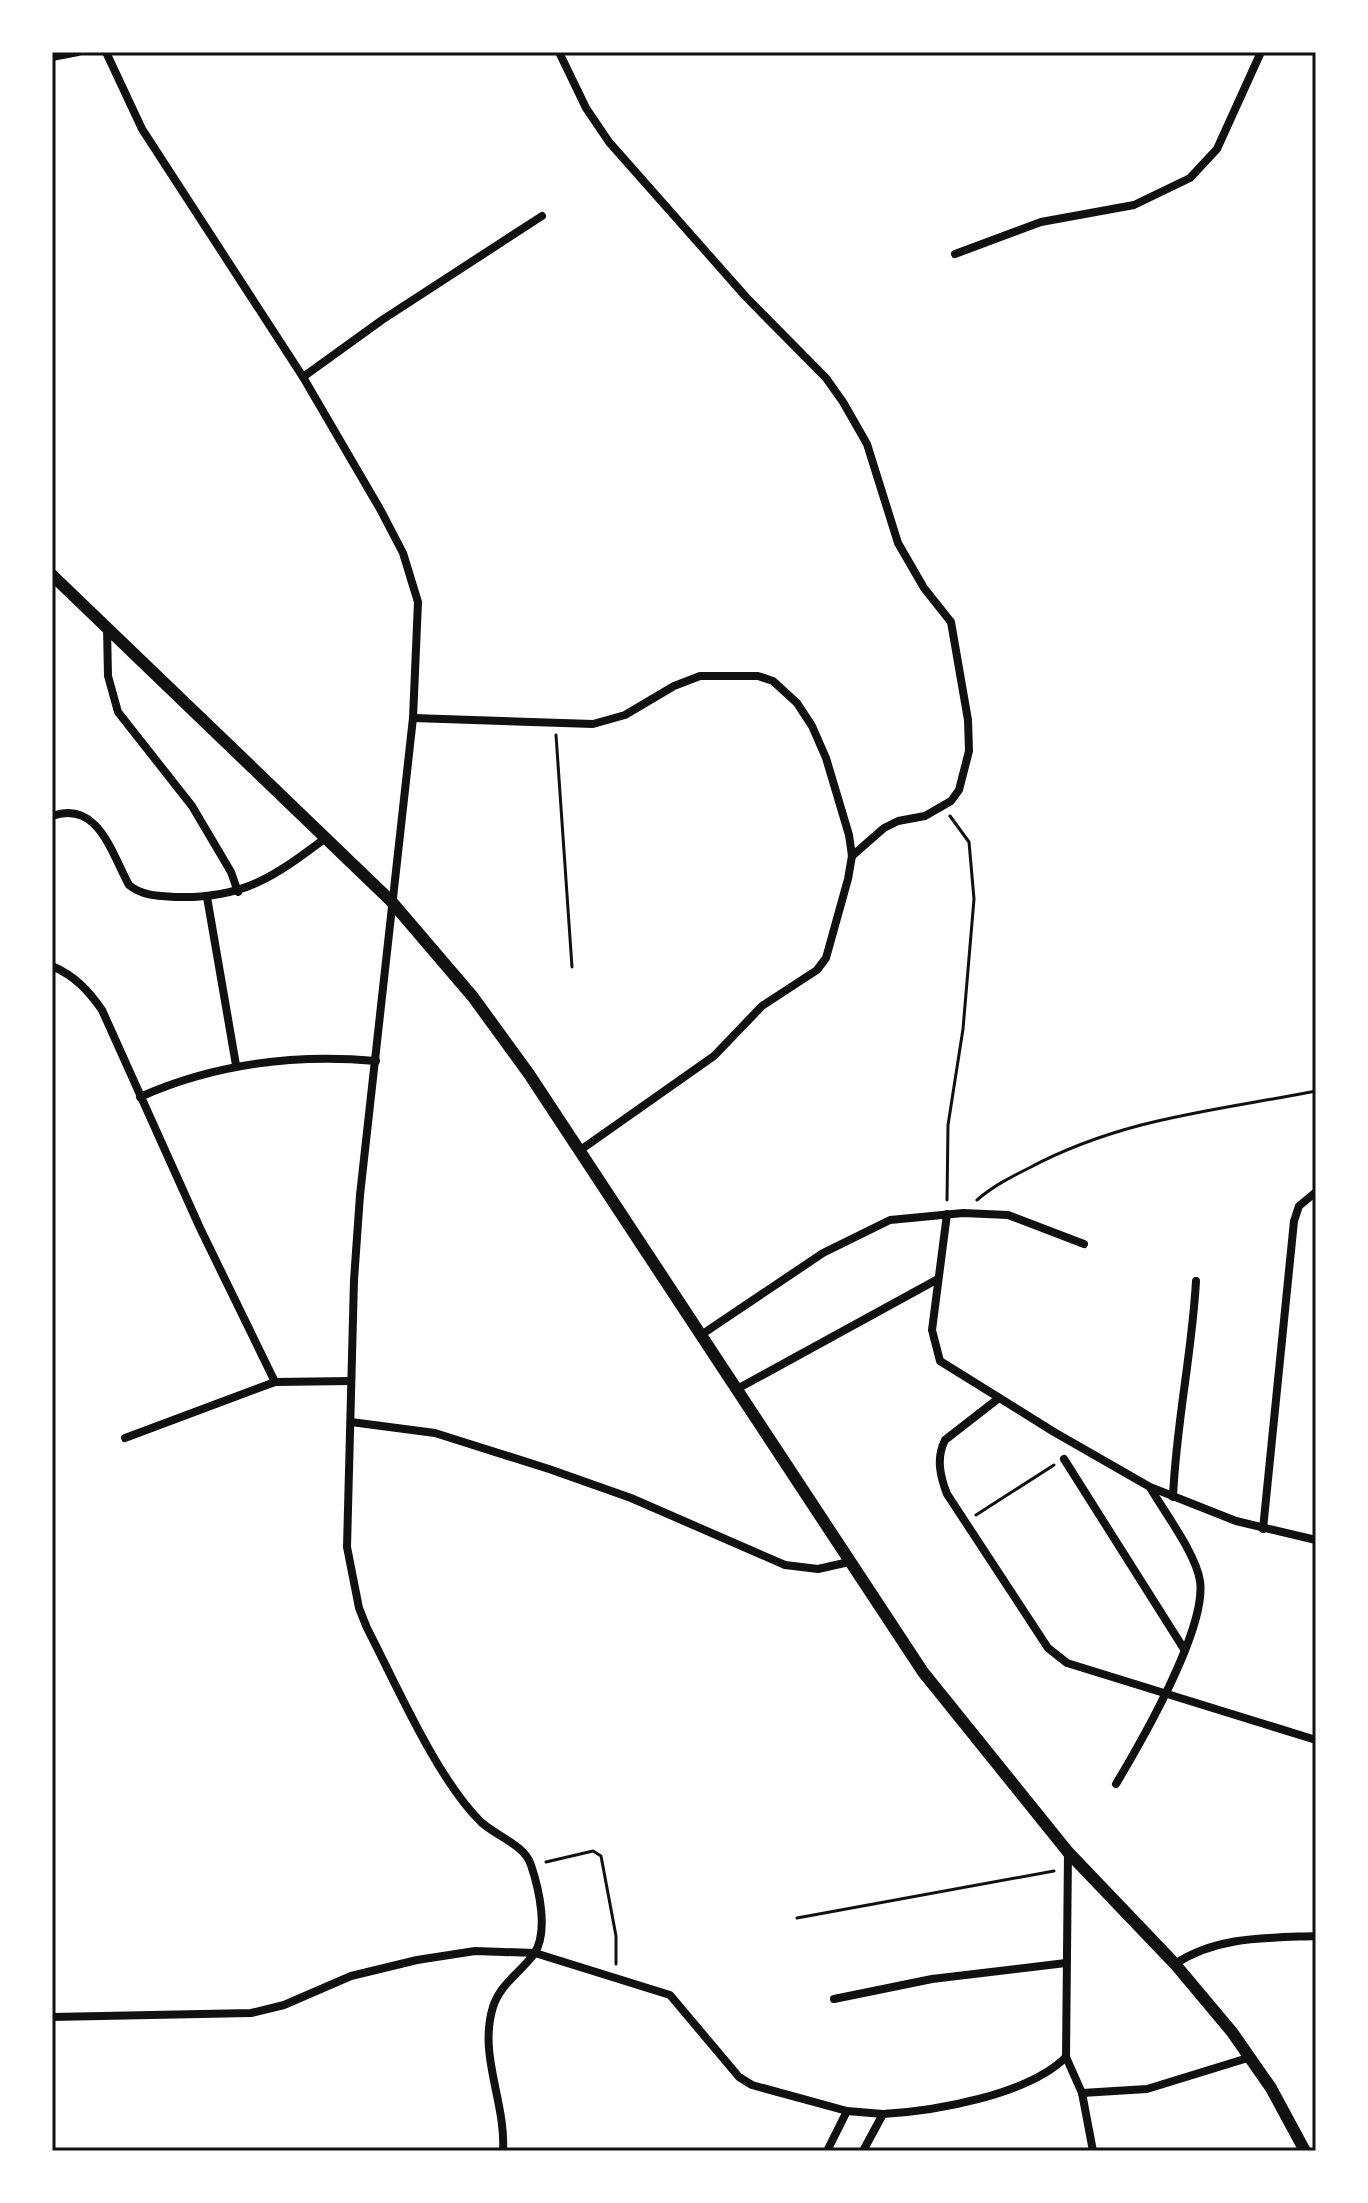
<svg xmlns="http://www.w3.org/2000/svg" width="1368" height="2203" font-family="Figtree,sans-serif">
<rect width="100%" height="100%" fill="#fff"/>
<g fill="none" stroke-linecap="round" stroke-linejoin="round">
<g stroke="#111" stroke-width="3">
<polyline points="556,735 572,967"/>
<polyline points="947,1200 948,1125 963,1029 974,899 969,842 950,816"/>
<path d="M977 1200C993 1186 1011 1177 1029 1168 1123 1118 1214 1111 1316 1091"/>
<polyline points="976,1515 1054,1465"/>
<polyline points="546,1862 593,1851 601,1856 616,1936 616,1964"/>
<polyline points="797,1918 1054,1871"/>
</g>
<g stroke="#111" stroke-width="8">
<path d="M106 52 142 129 303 377 380 509 403 553 418 602 413 718 360 1195 354 1280 347 1547 359 1608 367 1628C396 1684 437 1779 481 1822 496 1836 525 1845 531 1865 539 1889 549 1932 534 1954 521 1972 500 1984 493 2007 478 2055 506 2102 503 2151"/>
<polyline points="559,52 586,108 609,142 746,297 826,378 843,402 867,444 898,543 924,588 951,622 968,720 969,751 959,790 951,801 925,816 898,821 884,828 852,856"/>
<polyline points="52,57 78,52"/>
<polyline points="955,254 1041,222 1134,205 1190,178 1217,149 1261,52"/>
<polyline points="303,377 382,320 542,216"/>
<polyline points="107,628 108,676 118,712 192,806 231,872 238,892"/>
<polyline points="413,718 593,724 625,715 674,686 700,676 758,676 773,681 797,703 812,726 826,758 849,835 852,856 848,879 826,958 817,970 762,1006 714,1056 579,1151"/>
<path d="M52 816C98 800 111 852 129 885 142 896 159 896 176 897 244 899 275 876 327 837"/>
<polyline points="207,897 236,1065"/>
<path d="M52 966C75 976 88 990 102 1010L200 1228 275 1382"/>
<path d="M140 1097C214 1064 295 1054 376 1061"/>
<polyline points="947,1214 932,1330 940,1361 1054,1432 1150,1487 1236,1521 1316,1540"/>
<polyline points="701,1335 823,1253 890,1220 963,1213 1008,1215 1084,1244"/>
<polyline points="737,1389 938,1279"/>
<path d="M999 1398 945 1440C936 1458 940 1476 947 1494L1048 1648 1067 1663 1316 1740"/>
<polyline points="351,1422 435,1433 549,1469 631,1498 785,1565 818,1569 849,1562"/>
<polyline points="125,1438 275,1382 351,1381"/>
<polyline points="1064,1459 1184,1649"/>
<path d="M1173 1497C1176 1424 1192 1354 1196 1281"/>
<polyline points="1263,1529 1294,1221 1299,1206 1316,1192"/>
<path d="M1116 1784C1141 1742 1207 1628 1200 1581 1196 1554 1165 1513 1151 1489"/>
<path d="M1175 1964C1217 1936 1267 1938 1316 1936"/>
<polyline points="834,1999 932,1979 1066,1963"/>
<polyline points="52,2017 251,2013 284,2005 351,1976 417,1960 475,1951 535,1953 670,1995 739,2077 752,2085 847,2111 883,2114"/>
<polyline points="1066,2057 1082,2093 1093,2151"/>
<polyline points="1082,2093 1147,2089 1251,2057"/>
<polyline points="827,2151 847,2111"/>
<path d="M863 2151 883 2114C935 2111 1028 2095 1066 2057L1068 1852"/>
</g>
<polyline stroke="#111" stroke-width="12" points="52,575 391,901 473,997 529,1074 923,1672 1068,1852 1175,1964 1232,2032 1271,2088 1305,2151"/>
</g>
<rect width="1368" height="2203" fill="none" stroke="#ffffff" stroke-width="108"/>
<rect x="54" y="54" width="1260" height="2095" fill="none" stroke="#111" stroke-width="3"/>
</svg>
